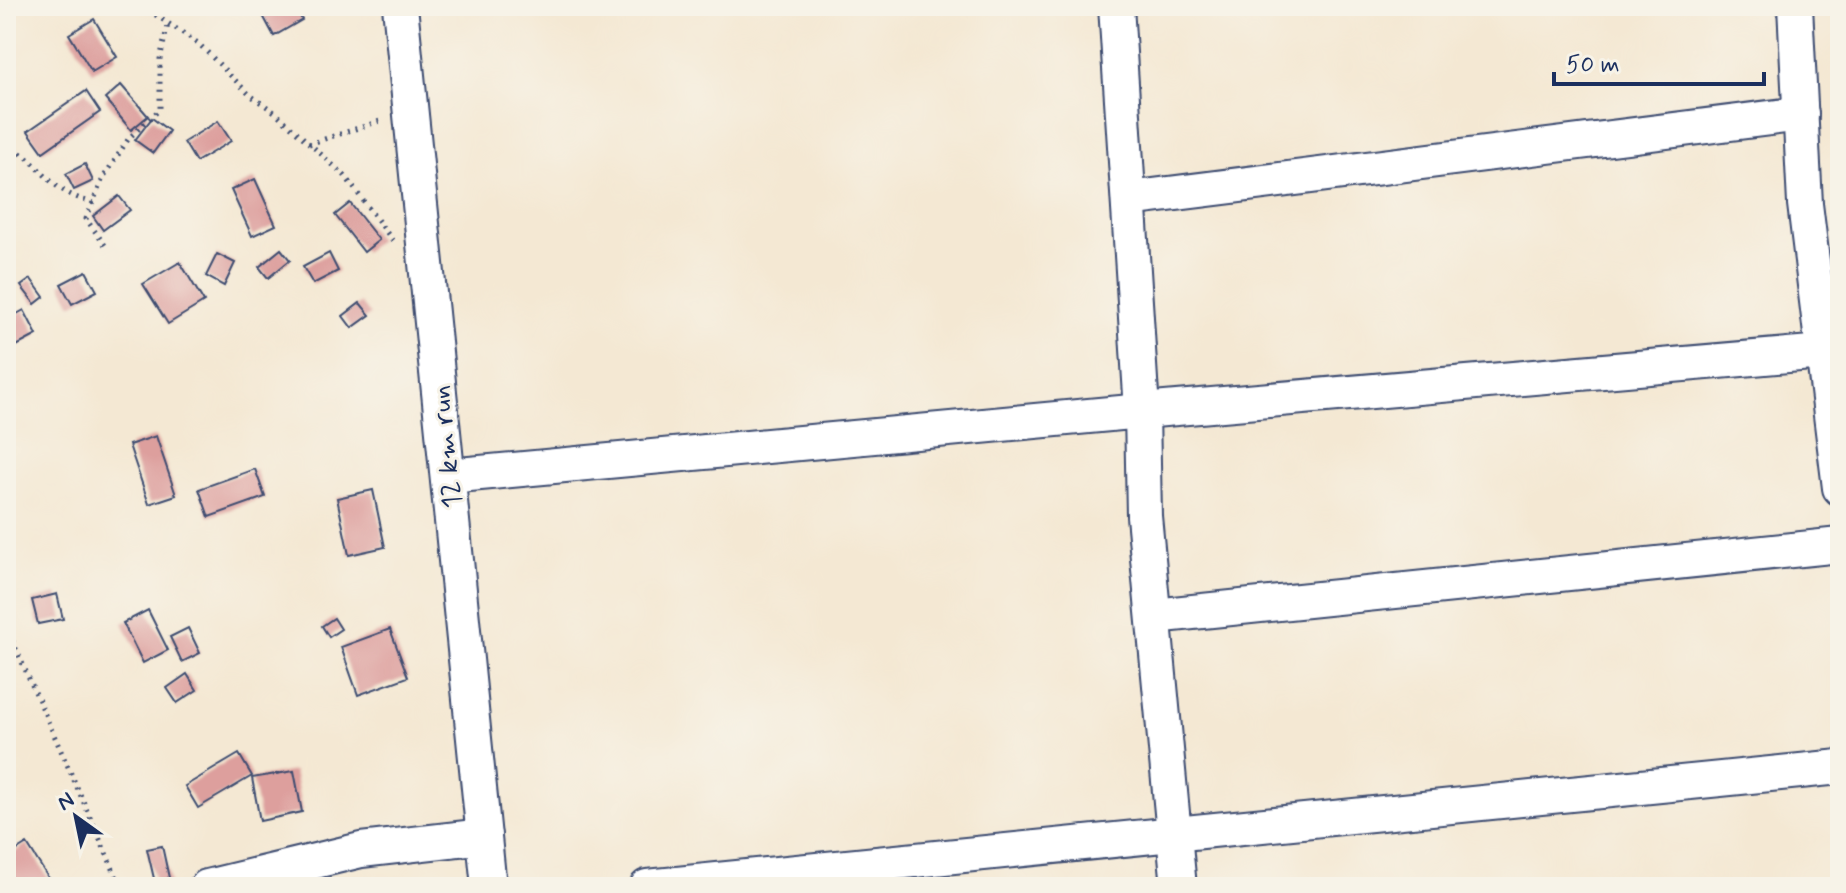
<svg xmlns="http://www.w3.org/2000/svg" width="1846" height="893" font-family="Mynerve,sans-serif">
<rect width="100%" height="100%" fill="#f7f3e8"/>
<filter id="ink" filterUnits="userSpaceOnUse"><feTurbulence type="fractalNoise" baseFrequency=".0125" numOctaves="2"/><feDisplacementMap in="SourceGraphic" scale="16" xChannelSelector="R" yChannelSelector="G"/><feConvolveMatrix kernelMatrix="1 2 1 2 8 2 1 2 1" color-interpolation-filters="sRGB"/></filter>
<filter id="wash" filterUnits="userSpaceOnUse"><feTurbulence type="fractalNoise" baseFrequency=".006" numOctaves="4" result="noise"/><feDisplacementMap in="SourceGraphic" scale="32" xChannelSelector="R" yChannelSelector="G"/><feGaussianBlur stdDeviation="1.8" result="paint"/><feColorMatrix in="noise" values="0 0 0 0 0 0 0 0 0 0 0 0 0 0 0 0 0 1.4 0 .05"/><feComposite in="paint" operator="in"/></filter>
<g filter="url(#wash)">
<rect width="100%" height="100%" fill="#f4e8d3"/>
<g id="blocks">
<g fill="#dd9f9d">
<polygon points="272,6 294,6 302,20 274,36 261,12"/>
<polygon points="94,19 117,57 92,72 69,34"/>
<polygon points="121,85 148,116 131,130 105,99"/>
<polygon points="86,91 100,112 43,152 28,131"/>
<polygon points="152,118 169,131 153,153 135,140"/>
<polygon points="218,121 231,141 196,162 184,142"/>
<polygon points="85,164 93,181 74,190 66,174"/>
<polygon points="255,179 276,225 252,236 231,190"/>
<polygon points="119,196 130,210 103,230 93,216"/>
<polygon points="350,203 379,240 364,252 335,215"/>
<polygon points="281,249 290,260 268,278 259,267"/>
<polygon points="329,253 338,271 313,284 303,267"/>
<polygon points="217,254 235,263 224,286 206,276"/>
<polygon points="180,262 204,302 168,324 143,284"/>
<polygon points="86,271 97,291 72,304 61,284"/>
<polygon points="31,279 44,297 35,304 21,286"/>
<polygon points="360,303 370,315 352,328 343,316"/>
<polygon points="24,310 37,335 7,351 6,320"/>
<polygon points="156,436 176,495 149,504 129,445"/>
<polygon points="255,469 265,497 209,517 199,489"/>
<polygon points="373,490 385,547 349,555 337,498"/>
<polygon points="57,594 63,619 38,624 32,600"/>
<polygon points="148,610 168,650 143,663 123,623"/>
<polygon points="334,618 341,629 329,637 322,626"/>
<polygon points="188,628 200,653 182,662 170,637"/>
<polygon points="390,629 408,677 358,695 341,647"/>
<polygon points="187,674 197,690 177,703 167,688"/>
<polygon points="239,754 252,776 198,808 185,786"/>
<polygon points="294,771 302,812 260,821 252,778"/>
<polygon points="27,844 54,887 6,887 6,857"/>
<polygon points="162,846 171,887 156,887 147,849"/>
</g>
</g>
</g>
<g filter="url(#ink)">
<use href="#blocks" fill-opacity="0" stroke="#3c4b70" stroke-width="2"/>
<g fill="none" stroke-linecap="round" stroke-linejoin="round">
<defs>
<g id="minor">
<polyline points="400,6 489,887"/>
<polyline points="1116,6 1142,411 1144,516 1179,887"/>
<polyline points="1795,6 1805,204 1840,488"/>
<polyline points="1129,199 1801,114"/>
<polyline points="448,476 1142,411 1823,352"/>
<polyline points="1154,616 1840,545"/>
<polyline points="207,887 361,850 484,836"/>
<polyline points="647,887 1840,767"/>
</g>
</defs>
<use href="#minor" stroke="#3c4b70" stroke-width="38"/>
<g stroke="#3c4b70" stroke-width="5" stroke-dasharray="2 6" stroke-linecap="butt">
<polyline points="142,6 198,43 250,95 276,113 345,176 393,241"/>
<polyline points="309,144 383,120"/>
<path d="M6 146C30 155 35 167 53 183 65 193 78 199 94 203"/>
<polyline points="105,245 86,219 103,178 129,138 160,109 160,59 168,24"/>
<polyline points="6,626 121,887"/>
</g>
<use href="#minor" stroke="#fff" stroke-width="34"/>
</g>
</g>
<g text-anchor="middle" stroke-width="6" stroke-linejoin="round" paint-order="stroke">
<g font-size="28" fill="#1b2f5e" stroke="#f7f3e8">
<text transform="translate(445 447) rotate(-96)" y="10">12 km run</text>
</g>
</g>
<rect width="1846" height="893" fill="none" stroke="#f7f3e8" stroke-width="32"/>
<g transform="translate(76 817) rotate(327)" stroke="#f7f3e8" stroke-width="6" paint-order="stroke">
<path d="M0-6L14 30L0 20L-14 30Z" fill="#1b2f5e"/>
<text y="-12" font-size="22" font-weight="bold" text-anchor="middle" fill="#1b2f5e">N</text>
</g>
<path d="M1554 72v12h210v-12" fill="none" stroke="#1b2f5e" stroke-width="4"/>
<text x="1566" y="72" font-size="24" fill="#1b2f5e" stroke="#f7f3e8" stroke-width="6" paint-order="stroke">50 m</text>
</svg>
